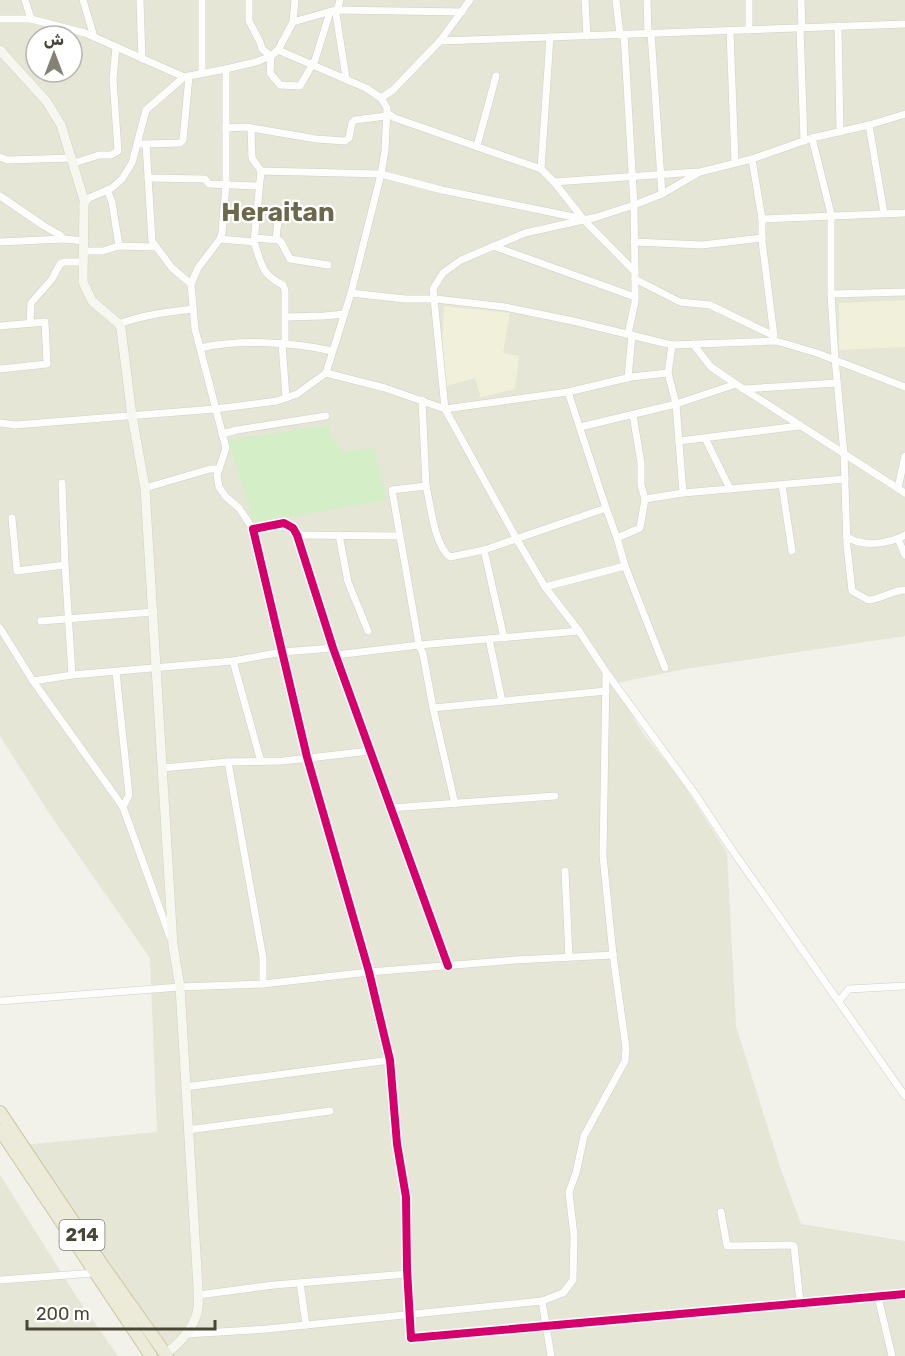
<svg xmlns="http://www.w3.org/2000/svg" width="905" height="1356" font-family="Rubik,Cairo,sans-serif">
<rect width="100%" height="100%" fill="#f2f1ea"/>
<g fill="#e6e6d7" fill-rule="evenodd">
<path d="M0 0H905V636L685 669 612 684 645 736 680 779 727 853 736 1026 781 1170 801 1224 905 1241V1356H169L23 1145 157 1132 150 958 49 813 0 736ZM36 36H72V72H36Z"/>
<polygon points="0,1175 76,1296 118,1356 0,1356"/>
</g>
<g fill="#f0f0db">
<polygon points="905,300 905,347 839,350 839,303"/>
<polygon points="444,306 510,313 503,353 519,356 515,389 478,398 480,395 475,378 446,386 442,348"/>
</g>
<polygon fill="#d4eec8" points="329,425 331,437 342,451 374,448 387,500 254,523 228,440"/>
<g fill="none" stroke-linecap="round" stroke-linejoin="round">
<defs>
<g id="street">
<polyline points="25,0 31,19"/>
<polyline points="83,0 94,37"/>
<polyline points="140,0 142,59"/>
<polyline points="202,0 202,73"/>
<polyline points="249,0 249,21 260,42 262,49 271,56 270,73 280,85 300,86 315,60 330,12"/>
<polyline points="340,0 336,14 346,78"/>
<polyline points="585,0 587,36"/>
<polyline points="616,0 620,35"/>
<polyline points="647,0 648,34"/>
<polyline points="801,0 802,28"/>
<polyline points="0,19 31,19 85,33 184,77 226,69 256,62 271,56 278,50 293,22 295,0"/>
<polyline points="293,22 335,10 462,12"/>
<polyline points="838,26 840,132"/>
<polyline points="800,28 804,141"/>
<polyline points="749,30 749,0"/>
<polyline points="730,31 735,163"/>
<polyline points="651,33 662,194"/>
<polyline points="624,34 634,205 635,279 635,302 628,334"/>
<polyline points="440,41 905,24"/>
<polyline points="278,50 366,88 381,98"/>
<polyline points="226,69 226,185 222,233 220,239 198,268 191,284 195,329 226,448 217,475 219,487 226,497 239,508 253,529"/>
<polyline points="387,113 395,118 541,169 554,182 584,220 635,272"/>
<polyline points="905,114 869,125 812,138 752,159 700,172 662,194 634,205 597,217 525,233 461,260 443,273 433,289 445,409 516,538 545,587 579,631 606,672 695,794 728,844 905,1096"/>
<polyline points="869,125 884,213"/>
<polyline points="226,128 246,127 316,139 345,141 349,138 352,123 355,120 386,116"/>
<polyline points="251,128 252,158 261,171"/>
<path d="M812 138 831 214V294L835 359 844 454 847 546 852 591 868 600C881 599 891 591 905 590"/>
<polyline points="139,144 146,144 152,241 172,268 191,284"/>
<polyline points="146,144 180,143 183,140 189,76"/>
<polyline points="477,146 496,76"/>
<polyline points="0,157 7,160 72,158"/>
<polyline points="74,163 99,155 111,155 118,151 113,79 116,47"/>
<polyline points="541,169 550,37"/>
<polyline points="148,178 205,179 209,184 259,186"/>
<polyline points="554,182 697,172"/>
<polyline points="107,190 112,202 119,246"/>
<polyline points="0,196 44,226 60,235 64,239 85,241"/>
<polyline points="83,206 89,198 112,188 122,179 132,163 146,110 184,77"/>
<polyline points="762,219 905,213"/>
<polyline points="255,238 278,240 281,242 290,259 328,265"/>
<polyline points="220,239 254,242 261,171 381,174 442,190 579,218"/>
<polyline points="276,239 279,211 281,209 296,210 326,220"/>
<polyline points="0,242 64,239"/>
<path d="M254 242C262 265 261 274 283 285L285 290V344"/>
<polyline points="634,242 702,245 762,238"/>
<polyline points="493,246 635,297"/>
<polyline points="84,251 103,251 119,246 156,247"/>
<polyline points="635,279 680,302 710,305 774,336 762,241 762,219 752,159"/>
<polyline points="351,293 405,299 436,299 505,307 573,321 672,345 776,341 817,353 905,387"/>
<polyline points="831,294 905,292"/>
<polyline points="286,317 324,316 344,314"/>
<polyline points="30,323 31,303 52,279 60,264 64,262 83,262"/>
<path d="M119 324C143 315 167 312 193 309"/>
<polyline points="0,326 45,322 47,364 0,369"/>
<polyline points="282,344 286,398"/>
<polyline points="693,344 711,367 736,384"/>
<path d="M200 348C239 339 293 342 332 351"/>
<polyline points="326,373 385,388 445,409 568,392 631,377 668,373"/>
<polyline points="628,378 632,335"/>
<polyline points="743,389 837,383"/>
<polyline points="422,400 426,486 392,490 419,645 423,654 433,708 455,804"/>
<polyline points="633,415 641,463 641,485 645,499"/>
<polyline points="0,423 15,425 215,409 277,401 297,394 326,373 351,293 381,174 385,151 387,108 381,98 393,90 440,41 470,0"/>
<polyline points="580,427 676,404 736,384 905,493"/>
<polyline points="222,434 237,430 326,416"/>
<polyline points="705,438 730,489"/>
<polyline points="679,441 799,426"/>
<polyline points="62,483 65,565 72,675"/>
<polyline points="782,485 792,551"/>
<path d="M426 486C431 506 434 545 450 557L484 550 606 508 568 392"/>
<polyline points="145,488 210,469 219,469"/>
<polyline points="898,488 905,456"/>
<polyline points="683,493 845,479"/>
<polyline points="606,508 617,538"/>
<polyline points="12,518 17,571 65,565"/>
<polyline points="297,535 399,536"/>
<polyline points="339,535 348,582 368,631"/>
<path d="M846 536C861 548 889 544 905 535"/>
<polyline points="898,539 905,555"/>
<polyline points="484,550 504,638"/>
<polyline points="625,566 665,668"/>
<polyline points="545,587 625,566 617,538 640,528 645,499 683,493 676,404 668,373 672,345"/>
<polyline points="41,621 154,612"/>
<polyline points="0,628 33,681 123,807 170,937"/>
<polyline points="489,639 502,701"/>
<polyline points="336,655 419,645 579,631"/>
<polyline points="233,661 261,762"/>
<polyline points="116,672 129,795 123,807"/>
<polyline points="33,681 72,675 233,661 282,652 333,648"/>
<polyline points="433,708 606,691"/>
<polyline points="228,762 263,958 263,984"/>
<polyline points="162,768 228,762 283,761 370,751"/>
<polyline points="391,808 555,796"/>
<polyline points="565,871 569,957"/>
<polyline points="448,966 333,648 297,535 293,528 284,523 253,529 307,757 369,972 390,1060 397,1144 406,1197 407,1269 411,1338 905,1294"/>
<polyline points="0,1001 180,987 263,984 369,972 515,960 613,955"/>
<polyline points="839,1001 849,989 905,986"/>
<polyline points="185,1087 390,1060"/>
<polyline points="188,1130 330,1111"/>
<polyline points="721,1212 727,1246 790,1245 794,1246 800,1302"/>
<polyline points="0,1280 94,1273"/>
<polyline points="300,1283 306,1325"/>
<polyline points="198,1295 274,1285 407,1274"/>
<polyline points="878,1297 892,1356"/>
<polyline points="542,1301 551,1356"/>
<polyline points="187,1334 267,1329 542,1301 563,1293 573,1280 574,1236 569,1192 576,1173 584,1136 625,1061 626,1048 613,955 603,856 606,673"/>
</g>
<path id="secondary" d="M0 50 47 102 61 125 84 200 83 282 92 301 119 324 121 329 132 416 145 488 173 945 180 987 198 1288C198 1295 199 1302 198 1308 196 1325 180 1344 166 1353"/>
<g id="highway">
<polyline points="0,1112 103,1266 167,1356"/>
<polyline points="0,1130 151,1356"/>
</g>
</defs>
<use href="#street" stroke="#d0cfc7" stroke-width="8"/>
<use href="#secondary" stroke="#d2d3c2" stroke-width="10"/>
<use href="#highway" stroke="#ccc8a3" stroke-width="14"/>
<use href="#street" stroke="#fdfdfc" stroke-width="7"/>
<use href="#secondary" stroke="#f6f7ee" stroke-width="9"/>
<use href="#highway" stroke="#ecebd9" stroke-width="12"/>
<defs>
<polyline id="cycleway" points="448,966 333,648 297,535 293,528 284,523 253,529 307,757 369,972 390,1060 397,1144 406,1197 407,1269 411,1338 905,1294"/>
</defs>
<use href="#cycleway" stroke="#fff" stroke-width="11"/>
<use href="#cycleway" stroke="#d6006c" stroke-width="8"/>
</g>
<g text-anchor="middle" stroke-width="4.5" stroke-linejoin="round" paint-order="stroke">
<rect fill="#fff" stroke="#7f7e72" stroke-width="1.5" x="59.5" y="1220" width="45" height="30" rx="4.5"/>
<g font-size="18" font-weight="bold" fill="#484635">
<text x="82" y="1241">214</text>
</g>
<g font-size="26" font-weight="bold" fill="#6c684b" stroke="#fff">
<text x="278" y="221">Heraitan</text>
</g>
</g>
<g transform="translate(54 54)"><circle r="28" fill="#ffffff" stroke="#b6b5ae" stroke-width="1.5"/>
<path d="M0-4.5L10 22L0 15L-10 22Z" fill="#848274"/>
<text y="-9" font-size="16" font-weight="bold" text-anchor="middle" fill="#484635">ش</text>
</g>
<path d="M27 1320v9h188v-9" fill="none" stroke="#484635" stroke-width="3"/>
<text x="36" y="1320" font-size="18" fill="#484635" stroke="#ffffff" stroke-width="4.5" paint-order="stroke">200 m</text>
</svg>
